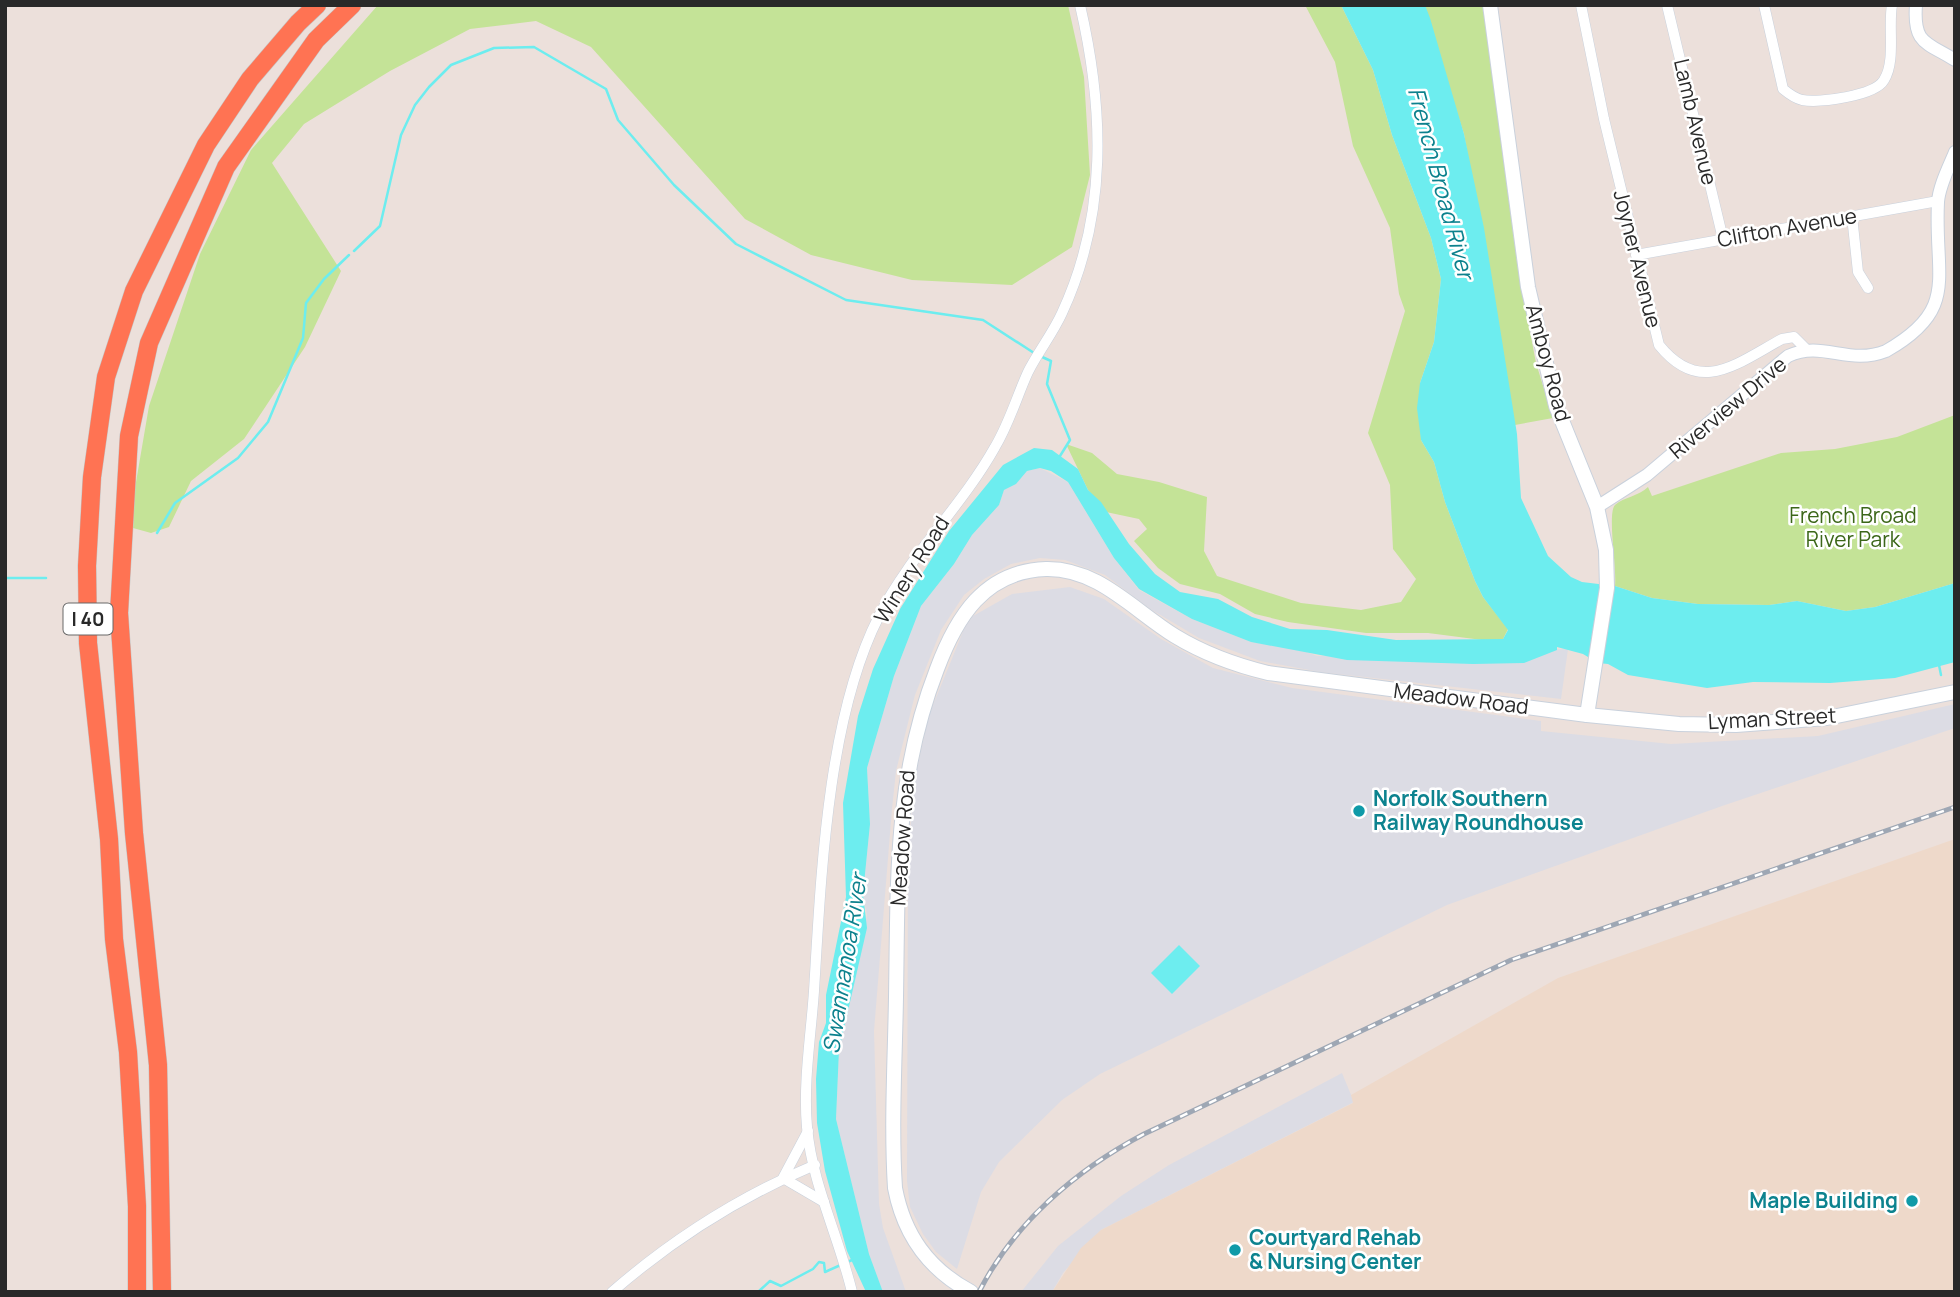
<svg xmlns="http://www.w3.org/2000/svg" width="1960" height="1297" font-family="Manrope,sans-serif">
<rect width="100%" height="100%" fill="#ece0db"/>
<g fill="#dcdce4">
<polygon points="1040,468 1068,482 1114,558 1139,590 1192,619 1251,642 1301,650 1317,656 1568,649 1561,699 1320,672 1260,661 1199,638 1152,610 1105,575 1065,560 1040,558 1011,564 984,579 964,595 941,630 915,695 896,771 892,809 874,1031 879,1204 883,1228 906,1292 883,1292 869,1254 836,1119 839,1050 867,915 863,894 870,824 867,768 894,676 921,606 954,564 972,535 999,505 1004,490 1016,484 1027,471"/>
<polygon points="1070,587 1104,599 1161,639 1213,668 1292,688 1541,721 1541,731 1671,744 1818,736 1955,704 1955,728 1722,806 1447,905 1100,1074 1062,1100 999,1162 981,1192 957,1269 936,1252 923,1234 910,1207 907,1181 908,857 914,783 929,715 964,629 973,616 1012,594"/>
<polygon points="1342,1073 1354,1102 1101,1230 1063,1273 1052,1292 1021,1292 1058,1246 1121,1196 1169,1165"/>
</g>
<polygon fill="#eed9ca" points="1955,839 1955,1292 1052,1292 1081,1248 1101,1230 1353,1103 1351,1095 1558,978"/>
<g fill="#c4e397">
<polygon points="378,5 1068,5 1084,77 1090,175 1072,247 1012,285 912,280 811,255 745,219 591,47 536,21 470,29 390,71 304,124 272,163 341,271 305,347 244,439 191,481 169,527 151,533 133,528 135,488 149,406 200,254 251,150"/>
<polygon points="1305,5 1341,5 1373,70 1392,135 1431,238 1441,279 1434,342 1420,383 1421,440 1434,462 1445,502 1475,581 1483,597 1508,629 1503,639 1490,641 1428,633 1366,633 1288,622 1255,614 1220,594 1180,584 1158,568 1134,541 1147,529 1139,519 1106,512 1088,490 1066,444 1092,453 1117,474 1159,482 1207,497 1204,551 1217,576 1301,603 1361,610 1401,602 1416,579 1393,549 1390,485 1368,433 1405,311 1399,294 1390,228 1353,146 1335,62"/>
<polygon points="1422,5 1483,5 1518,269 1536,363 1553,418 1515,425 1464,134"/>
<path d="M1955 415V583L1875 607 1846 611 1797 601 1769 605 1698 604 1652 598 1615 586C1617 569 1607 513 1615 505 1624 497 1639 496 1648 487L1652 496 1781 453 1835 449 1897 437Z"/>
</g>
<g fill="#6dedef">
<polygon points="1341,5 1425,5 1430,18 1464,134 1484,228 1517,434 1521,498 1548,556 1571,577 1582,582 1615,586 1652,598 1698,604 1769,605 1797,601 1846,611 1875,607 1955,583 1955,662 1895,678 1830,683 1753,682 1707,688 1628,675 1608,664 1598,663 1583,654 1557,647 1557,650 1524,663 1473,664 1347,660 1251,642 1192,619 1139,589 1114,558 1068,482 1051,471 1040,468 1027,471 1016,484 1004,490 999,505 972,535 954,564 921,606 894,676 867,768 870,824 863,894 867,928 839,1050 836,1119 869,1254 883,1292 866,1292 847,1251 825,1171 817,1123 816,1079 819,1042 826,1023 826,995 846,897 843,803 858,716 873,669 900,609 949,531 1003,465 1034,448 1052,450 1078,469 1088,490 1101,502 1129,544 1155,574 1180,592 1218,599 1252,617 1290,629 1327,630 1396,640 1503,639 1508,630 1483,597 1475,581 1445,502 1434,462 1421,440 1417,408 1420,383 1434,342 1441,279 1431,238 1392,135 1373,70"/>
<polygon points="1179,945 1200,966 1172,994 1151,973"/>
</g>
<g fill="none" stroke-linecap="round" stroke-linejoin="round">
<g stroke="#6dedef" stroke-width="2.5">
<polyline points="354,251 380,226 401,135 415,105 429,87 451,65 494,48 534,47 606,89 618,120 674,185 736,244 846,300 983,320 1034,353"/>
<polyline points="1040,356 1051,361 1047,384 1070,440 1060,456"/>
<polyline points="157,533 175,503 238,458 268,422 303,338 306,303 324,279 349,255"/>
<polyline points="5,578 46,578"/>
<polyline points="1939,665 1941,675"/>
<polyline points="758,1292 770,1281 781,1286 813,1269 819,1262 824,1263 825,1272 852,1260"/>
</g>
<defs>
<g id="minor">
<path d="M1581 5 1604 119 1659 345C1700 396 1736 364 1782 339L1794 337 1805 348"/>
<polyline points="1667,5 1723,239"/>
<path d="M1764 5 1783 89C1789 94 1794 98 1802 100 1819 103 1875 96 1884 80 1896 61 1888 27 1892 5"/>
<polyline points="1852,216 1858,272 1868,288"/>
<polyline points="1636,255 1938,201"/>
<polyline points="808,1131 783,1178 824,1202"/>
<path d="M612 1292C673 1239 741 1196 815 1165"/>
<path d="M852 1292C839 1237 812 1184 807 1127 803 1083 811 1035 814 991 821 877 827 718 879 616 910 555 962 506 995 447 1009 424 1017 396 1028 372 1038 352 1053 333 1062 313 1108 214 1104 109 1080 5"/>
</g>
<g id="tertiary">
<path d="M1916 5C1913 44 1926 42 1955 60"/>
<path d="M1597 507 1647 475 1788 356C1823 340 1848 366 1886 351 1960 309 1934 278 1938 202 1939 186 1949 167 1955 152"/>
</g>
<g id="secondary">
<polyline points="1490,5 1528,287 1556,406 1597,507 1606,550 1607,588 1587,715"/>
<path d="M971 1292C928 1269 904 1235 895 1188 891 1125 895 1060 896 997 898 880 894 780 937 669 956 618 984 571 1046 569 1098 568 1133 610 1175 636 1203 653 1235 665 1268 673L1587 715 1679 724 1736 725 1827 718 1955 692"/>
</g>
<g id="motorway">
<polyline points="137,1292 137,1206 128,1052 114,939 109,839 88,643 87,566 92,477 106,377 134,291 206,145 250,79 298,23 317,5"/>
<polyline points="162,1292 158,1065 134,833 119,613 129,436 149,343 226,167 316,40 352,5"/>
</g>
</defs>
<use href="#minor" stroke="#c9d1dc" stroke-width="11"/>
<use href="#tertiary" stroke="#c9d1dc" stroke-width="14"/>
<use href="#secondary" stroke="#c9d1dc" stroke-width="16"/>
<use href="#motorway" stroke="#c3c3c3" stroke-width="19"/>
<use href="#minor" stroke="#fff" stroke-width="10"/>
<use href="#tertiary" stroke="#fff" stroke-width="12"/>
<use href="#secondary" stroke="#fff" stroke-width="14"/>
<use href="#motorway" stroke="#ff7353" stroke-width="18"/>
<defs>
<path id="rail" d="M979 1292C1014 1223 1076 1170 1144 1134L1511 960 1955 807"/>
</defs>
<use href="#rail" stroke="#9ea7b4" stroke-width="5"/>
<use href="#rail" stroke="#fff" stroke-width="2.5" stroke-dasharray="8" stroke-linecap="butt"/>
</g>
<g fill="#0f9aa8" stroke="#fff" stroke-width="2.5">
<circle cx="1359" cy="811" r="7"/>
<circle cx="1912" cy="1201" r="7"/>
<circle cx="1235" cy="1250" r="7"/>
</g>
<g text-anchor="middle" stroke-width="5" stroke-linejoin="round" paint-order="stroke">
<rect fill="#fff" stroke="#696969" stroke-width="2" x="63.5" y="603.5" width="49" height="31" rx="5"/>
<g font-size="19" font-weight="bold" fill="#292929">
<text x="88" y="626">I 40</text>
</g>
<g font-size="21" fill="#292929" stroke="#fff">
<text transform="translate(1695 122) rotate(77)" y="7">Lamb Avenue</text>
<text transform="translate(1787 228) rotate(-10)" y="7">Clifton Avenue</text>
<text transform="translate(1637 259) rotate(76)" y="7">Joyner Avenue</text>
<text transform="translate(1548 363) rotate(75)" y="7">Amboy Road</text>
<text transform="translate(1728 408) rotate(-40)" y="7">Riverview Drive</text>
<text transform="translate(912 570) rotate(-58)" y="7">Winery Road</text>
<text transform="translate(1461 699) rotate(7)" y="7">Meadow Road</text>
<text transform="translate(1772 719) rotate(-3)" y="7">Lyman Street</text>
<text transform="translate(903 838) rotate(-86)" y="7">Meadow Road</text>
</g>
<g font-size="21" fill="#3c6719" stroke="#fff">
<text x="1853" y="523">French Broad<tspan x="1853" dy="24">River Park</tspan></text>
</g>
<g font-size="21" font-weight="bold" fill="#0d838f" stroke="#fff" text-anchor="start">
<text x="1373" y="806">Norfolk Southern<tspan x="1373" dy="24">Railway Roundhouse</tspan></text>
<text x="1898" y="1208" text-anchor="end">Maple Building</text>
<text x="1249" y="1245">Courtyard Rehab<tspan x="1249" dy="24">&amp; Nursing Center</tspan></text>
</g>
<g font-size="23" font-style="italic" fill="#0c818d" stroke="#fff">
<text transform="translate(1441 183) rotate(75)" y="8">French Broad River</text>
<text transform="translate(845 964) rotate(-81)" y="8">Swannanoa River</text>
</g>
</g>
<rect width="1960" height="1297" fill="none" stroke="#292929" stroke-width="14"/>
</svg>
